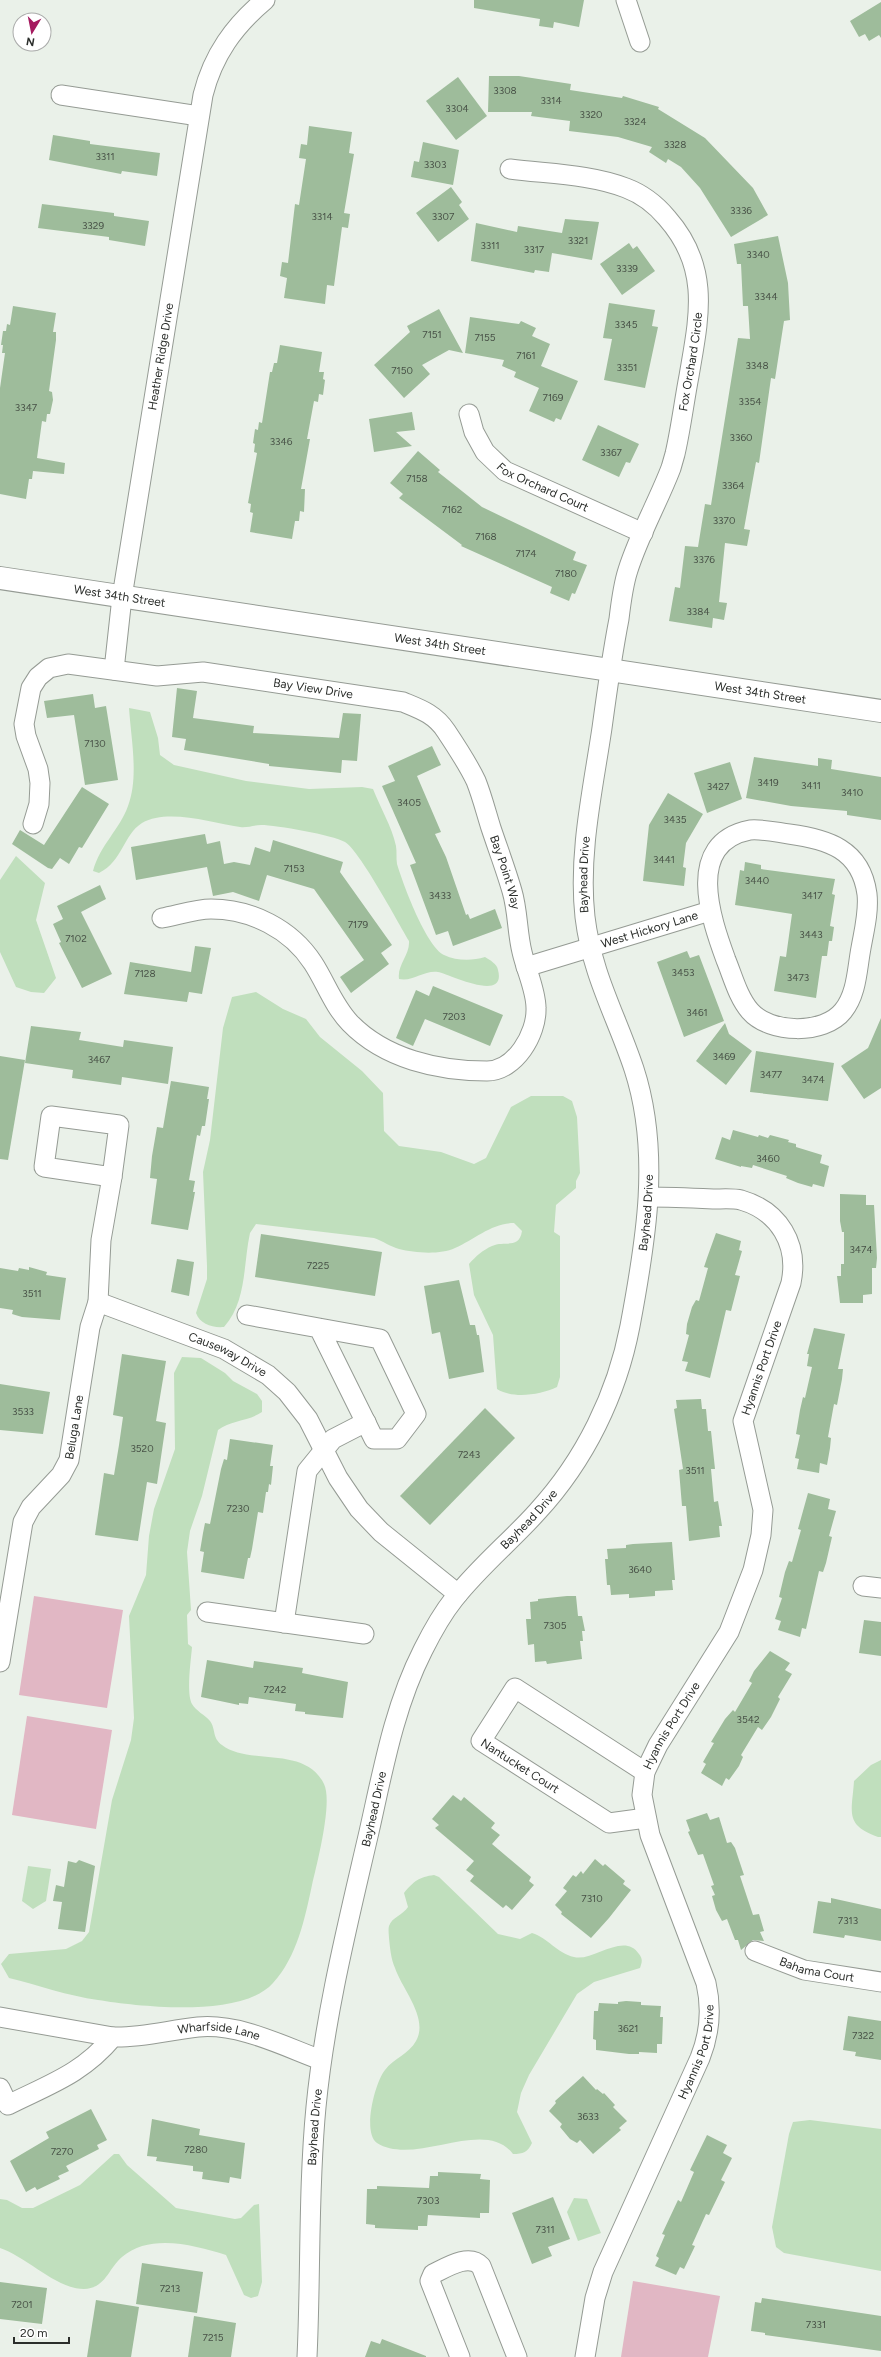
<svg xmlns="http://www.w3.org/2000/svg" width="881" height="2357" font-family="Figtree,sans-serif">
<rect width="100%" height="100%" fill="#eaf1e9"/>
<g fill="#e1b7c4">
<polygon points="34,1596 123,1610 107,1708 19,1695"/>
<polygon points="27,1716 112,1730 96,1829 12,1815"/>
<polygon points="633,2281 720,2296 708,2357 621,2357"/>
</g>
<g fill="#c0dfbd">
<path d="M129 708 150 712 158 738 160 755 174 765 246 781 309 789 362 787 373 789C380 807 392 827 396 846 397 852 396 858 397 864 403 884 426 946 444 955 457 961 472 961 485 957 490 960 497 964 498 970 507 1004 447 973 438 972 424 970 413 982 399 979 397 965 410 955 409 941 398 922 359 850 345 842 333 835 276 825 261 825 254 825 247 828 240 827 212 823 168 808 142 823 123 835 123 861 99 873L93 871C100 845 120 829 128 806 139 777 131 739 129 708Z"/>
<polygon points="16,856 45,883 36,920 56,978 44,993 31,992 16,987 0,952 0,880"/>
<path d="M256 992 283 1009 306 1019 320 1037 362 1071 383 1093 384 1131 399 1146 441 1152 474 1164 486 1158 511 1107 531 1096H563L572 1101 577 1117 580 1173 576 1181V1188L556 1205 554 1232 560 1236V1377L557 1387C540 1395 513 1399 497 1389L493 1335 474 1295 469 1264C476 1256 483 1250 492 1246 504 1240 519 1250 522 1231L514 1223C492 1223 475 1239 455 1248 440 1255 415 1253 399 1249 391 1247 383 1241 374 1238L256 1224 250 1233C243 1265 247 1301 224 1327 212 1328 200 1324 196 1313L207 1279V1266L203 1172 210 1140 223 1028 232 997Z"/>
<path d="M182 1357 201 1358 225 1373 233 1381 257 1394 262 1401V1412C249 1421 231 1420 218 1430L202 1496 190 1531 187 1552 191 1610 187 1615 188 1644 192 1647C191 1660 186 1693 192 1704 196 1711 205 1715 210 1721 216 1729 212 1738 222 1745 249 1766 305 1745 324 1784 333 1802 317 1864 312 1885 305 1918 297 1957 273 1983 242 2018 142 2007 98 2000 68 1996 38 1985 9 1978L1 1964 9 1954 66 1949 82 1941 89 1932 112 1800 131 1740 134 1718 129 1616 146 1575 149 1536 154 1509 175 1449 174 1373Z"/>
<path d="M881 1760V1837H878C844 1825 852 1812 854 1781L871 1765Z"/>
<polygon points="28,1866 51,1869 46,1901 33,1909 22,1901"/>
<path d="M434 1875 439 1877 498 1934 520 1939 532 1933C548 1938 557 1953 574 1957 593 1962 624 1931 639 1954 643 1959 642 1962 640 1968L594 1982 577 1994 529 2075 521 2093 517 2112 532 2143C528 2152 523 2154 513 2154 485 2116 415 2167 377 2143 362 2133 375 2082 385 2070 394 2058 409 2054 416 2041 429 2018 402 1989 395 1968 391 1959 390 1948 389 1938 389 1935 388 1930 389 1926 392 1917 403 1915 408 1907L404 1893C414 1881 419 1877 434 1875Z"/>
<polygon points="810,2120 881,2129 881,2271 784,2253 776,2247 772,2227 789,2134 793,2122"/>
<path d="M114 2154H119L127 2165 176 2208 235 2219 241 2218 254 2205 259 2204 262 2282 258 2296 251 2298 244 2295 226 2255C194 2245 150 2233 122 2257 108 2269 106 2288 84 2289 56 2289 27 2257 0 2248V2199L7 2200 22 2208H33L80 2185Z"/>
<polygon points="574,2198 587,2199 601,2233 578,2241 567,2212"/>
</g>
<g fill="#9ebc9b">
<polygon points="474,0 584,0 579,27 554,22 553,28 539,26 540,19 474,8"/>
<polygon points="881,2 881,38 879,35 869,41 865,34 859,37 850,21"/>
<polygon points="489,76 519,76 571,84 570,90 622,98 623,96 659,107 658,109 705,138 753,188 768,215 731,237 700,188 681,167 668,159 666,163 649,152 652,147 618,137 569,131 570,121 531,116 532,112 488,112"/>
<polygon points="458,77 487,116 456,140 426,101"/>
<polygon points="309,126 352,132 349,153 354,154 344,213 350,214 348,228 342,227 334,286 327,285 325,304 284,298 287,278 280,276 282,262 288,263 295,204 299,205 306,159 299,158 301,144 307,145"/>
<polygon points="53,135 90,141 90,144 160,153 157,176 122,171 121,174 49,160"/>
<polygon points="423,142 459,150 453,185 411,177 414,161 419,162"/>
<polygon points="451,187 462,202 459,205 469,219 438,242 416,213"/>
<polygon points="42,204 114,213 114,216 149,221 145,246 109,240 109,237 38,228"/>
<polygon points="565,219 599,222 592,260 552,253 549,272 535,270 534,273 471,261 476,223 517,232 518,226 562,233"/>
<polygon points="778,236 788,283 790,320 784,321 775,379 771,378 759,463 756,462 744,529 750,530 747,546 725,543 719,602 727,603 724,620 713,618 712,628 669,621 675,587 680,588 685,546 698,547 705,504 711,505 738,338 750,339 748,306 743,306 741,264 737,264 734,244"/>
<polygon points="629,243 633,249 637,246 655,271 622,295 600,264"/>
<polygon points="609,303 655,310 652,326 658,327 645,388 604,380 612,339 603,338"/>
<polygon points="13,306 56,313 53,332 56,332 56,340 49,391 52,392 53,400 50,414 47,414 46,422 42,421 37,458 65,463 64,474 33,471 32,479 29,479 26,499 0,494 0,388 5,353 2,353 3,345 1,345 3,331 6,331 7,324 10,325"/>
<polygon points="439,309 463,353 449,350 422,365 430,374 404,398 374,365 410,332 407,326"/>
<polygon points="470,317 519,324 521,321 536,328 532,336 550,344 541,366 578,381 561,420 556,418 554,422 529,411 539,388 514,377 516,372 502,366 504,360 465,353"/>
<polygon points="280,345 322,352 319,372 324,372 323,379 325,380 323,395 319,394 318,402 314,401 307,439 310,439 301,489 305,489 304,512 300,511 299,521 295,521 292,539 250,532 253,513 250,512 251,504 248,503 257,453 254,452 255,444 253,443 255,429 258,430 259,422 262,423 270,372 272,372 274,363 277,363"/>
<polygon points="412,412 415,430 396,432 412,446 374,452 369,419"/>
<polygon points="598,425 639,444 630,463 626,462 619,477 582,460"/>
<polygon points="418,451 440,470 438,472 482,507 576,552 573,560 587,565 575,594 572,593 569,601 550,593 552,587 461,546 462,545 399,498 403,494 390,483"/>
<polygon points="177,688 197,691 193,718 254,726 253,733 339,738 343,713 361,714 357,761 342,760 341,773 269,766 269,764 184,750 186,739 172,737"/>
<polygon points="93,694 95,708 106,706 118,780 85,785 74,715 47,718 44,701"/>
<polygon points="432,746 441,765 417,776 441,832 435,834 446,857 466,915 468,914 470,919 495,909 502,928 453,946 448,931 436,935 410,865 416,863 382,786 395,781 388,766"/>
<polygon points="754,757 818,766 818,758 832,760 831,769 881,777 881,820 847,815 847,811 791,806 746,798"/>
<polygon points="730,762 742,799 707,813 694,773"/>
<polygon points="82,787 109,804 82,848 79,847 69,864 60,858 52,869 48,868 12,844 20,830 44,845"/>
<polygon points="668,793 703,814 686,843 683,867 686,868 684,886 643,881 649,825"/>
<polygon points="205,834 207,844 220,841 224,864 234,862 250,865 255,847 270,852 273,840 343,862 340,872 392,945 381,953 389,964 351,993 340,977 364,960 314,889 267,875 259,901 233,892 213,896 207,867 136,880 131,847"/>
<polygon points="745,862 761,865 761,869 835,879 832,894 835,895 830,926 834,927 832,941 829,941 827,956 822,956 816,998 774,991 780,956 786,957 792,914 735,905 740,870 744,871"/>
<polygon points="100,885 106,899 81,912 112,974 82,988 59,943 61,942 53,924 63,919 57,906"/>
<polygon points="195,946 211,948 202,994 189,992 187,1002 124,994 130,962 191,972"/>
<polygon points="687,951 690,958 699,955 724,1021 684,1037 657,962"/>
<polygon points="433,986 503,1015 490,1046 425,1019 413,1046 396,1038 416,990 429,996"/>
<polygon points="881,1018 881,1088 864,1099 841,1066 868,1048"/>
<polygon points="725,1023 729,1034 752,1051 726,1085 696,1061"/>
<polygon points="31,1026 81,1032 79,1040 123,1047 124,1040 173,1047 168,1084 122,1077 121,1085 72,1078 73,1070 25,1063"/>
<polygon points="756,1051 834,1063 828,1101 750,1092"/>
<polygon points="0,1056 25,1060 8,1160 0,1159"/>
<polygon points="171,1081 209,1087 207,1099 209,1099 205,1126 202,1126 200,1136 197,1135 189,1180 195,1181 193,1192 195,1192 188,1230 151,1224 157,1179 150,1178 152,1156 157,1127 163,1128"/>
<polygon points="733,1130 758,1137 759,1135 768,1138 770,1135 789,1140 788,1142 796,1144 796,1147 822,1155 820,1163 829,1166 824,1187 813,1184 812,1187 798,1183 786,1178 787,1176 753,1165 752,1168 741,1166 741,1167 715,1159 722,1137 730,1140"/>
<polygon points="840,1194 866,1195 866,1205 874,1205 877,1258 876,1268 872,1268 872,1294 863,1295 863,1303 840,1303 837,1276 841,1276 841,1264 844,1264 844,1232 842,1232 840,1221"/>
<polygon points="716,1233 741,1241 739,1250 742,1251 735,1275 740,1276 731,1311 726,1310 710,1378 685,1371 688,1362 682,1361 689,1335 686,1334 687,1324 692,1307 696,1300 699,1301 708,1268 704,1267 707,1258"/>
<polygon points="261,1234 382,1252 375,1296 255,1277"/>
<polygon points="177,1259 194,1262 189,1296 171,1292"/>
<polygon points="29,1267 47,1272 46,1275 66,1278 60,1320 22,1317 12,1314 13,1310 0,1308 0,1268 18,1271 19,1268 29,1270"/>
<polygon points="459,1280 470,1325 475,1325 477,1335 479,1335 484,1372 449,1379 440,1332 432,1334 424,1286"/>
<polygon points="814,1328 845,1334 838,1369 843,1369 842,1379 837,1405 834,1404 828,1437 831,1438 830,1448 827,1465 820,1463 819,1473 797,1469 799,1459 795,1458 800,1435 796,1434 800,1410 803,1397 805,1398 812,1367 807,1366 809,1354 807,1354"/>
<polygon points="122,1354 166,1361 156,1421 166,1423 157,1484 147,1482 138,1541 95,1535 104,1473 114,1475 119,1445 123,1417 113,1415"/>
<polygon points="0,1384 50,1392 43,1434 0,1430"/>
<polygon points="701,1399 702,1409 706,1409 708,1431 711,1431 715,1469 711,1469 714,1502 718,1501 722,1526 719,1526 720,1537 689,1541 686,1506 682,1506 679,1470 683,1469 674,1409 677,1408 676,1400"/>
<polygon points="485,1408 515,1438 430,1525 400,1496"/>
<polygon points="230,1439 273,1445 270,1466 273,1466 271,1485 269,1484 268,1492 266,1492 263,1513 258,1512 252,1549 250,1558 248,1558 244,1579 201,1572 204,1552 200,1551 203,1533 205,1523 210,1524 221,1469 224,1459 227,1460"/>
<polygon points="808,1493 830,1499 828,1509 836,1511 829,1536 832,1537 826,1563 823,1572 819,1571 806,1629 802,1628 800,1637 778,1630 781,1621 775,1619 782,1598 779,1597 785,1572 789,1561 792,1562 801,1530 798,1529"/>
<polygon points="672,1542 675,1580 672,1580 673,1590 655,1591 655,1596 629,1598 629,1594 611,1595 610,1585 607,1585 605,1559 608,1559 607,1549 626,1548 626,1545 633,1544"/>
<polygon points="567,1596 576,1596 578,1616 582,1616 585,1631 582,1631 583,1641 580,1641 582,1659 547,1664 546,1661 535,1662 534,1644 528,1645 526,1619 531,1619 530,1602 538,1601 538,1599"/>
<polygon points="864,1620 881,1622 881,1656 859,1653"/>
<polygon points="770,1651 790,1663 785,1670 792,1674 778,1697 780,1699 771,1717 762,1730 758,1727 741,1755 743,1757 739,1766 729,1780 726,1778 722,1786 701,1773 706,1764 703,1762 714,1743 711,1742 725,1719 733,1710 735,1712 752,1683 749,1681 754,1671"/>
<polygon points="207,1660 253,1668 254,1661 303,1668 302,1673 348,1682 343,1718 305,1714 305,1712 295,1711 296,1704 249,1697 248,1704 239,1703 239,1705 201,1697"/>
<polygon points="453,1795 461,1801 464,1797 495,1823 491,1828 500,1835 492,1844 531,1877 529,1881 534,1885 512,1910 506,1905 503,1908 470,1881 474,1876 466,1870 474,1861 435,1828 439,1825 432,1819"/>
<polygon points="707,1813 710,1820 719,1817 727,1843 731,1842 735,1848 744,1875 740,1876 753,1915 759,1914 764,1931 760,1932 764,1941 753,1940 741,1950 738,1940 735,1940 727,1919 722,1921 716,1910 712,1896 715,1895 711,1886 714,1885 703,1854 698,1855 688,1832 690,1831 686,1820"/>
<polygon points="595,1859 603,1866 605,1864 625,1881 623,1884 631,1890 609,1918 591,1938 561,1914 562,1912 555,1905 567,1891 563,1888 573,1875 576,1877 581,1871 583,1874"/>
<polygon points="79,1860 95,1866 85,1932 58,1929 62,1902 53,1901 56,1885 64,1887 68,1861 76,1863"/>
<polygon points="831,1898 881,1909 881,1941 845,1935 844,1938 813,1933 818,1901 831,1903"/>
<polygon points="626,2001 641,2002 641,2005 661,2006 660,2017 663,2017 662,2044 657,2044 657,2053 639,2052 639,2054 629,2054 596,2050 596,2040 593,2039 594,2011 598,2011 599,2003 618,2004 618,2002"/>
<polygon points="848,2016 881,2021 881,2060 855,2056 856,2052 843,2050"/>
<polygon points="583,2076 596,2090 597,2089 603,2094 604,2093 615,2105 613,2107 627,2121 619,2128 621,2130 593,2154 580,2140 577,2143 570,2139 560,2127 562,2124 549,2111 556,2103 555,2101"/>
<polygon points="91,2109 107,2140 97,2145 99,2149 66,2166 69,2171 58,2176 60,2179 37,2190 35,2187 26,2192 10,2161 49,2138 46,2132"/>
<polygon points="152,2119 200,2129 199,2135 245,2143 241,2179 230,2177 229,2183 202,2179 203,2172 193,2171 193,2166 156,2161 157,2157 147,2156"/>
<polygon points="707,2135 727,2145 723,2153 732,2158 721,2180 725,2182 709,2215 706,2214 692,2245 695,2246 684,2269 680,2267 676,2275 655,2266 659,2258 656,2256 665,2235 662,2234 678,2200 681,2202 694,2172 690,2170"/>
<polygon points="438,2172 481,2174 480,2179 490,2180 489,2213 480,2213 480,2218 428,2215 427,2226 418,2226 418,2230 375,2228 375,2225 366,2224 367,2189 377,2189 377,2186 429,2188 430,2176 438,2176"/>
<polygon points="553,2197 570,2239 548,2247 552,2256 532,2264 512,2213"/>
<polygon points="142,2263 203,2272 197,2313 136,2304"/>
<polygon points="0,2282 47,2288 42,2324 0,2319"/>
<polygon points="762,2298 881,2316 881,2351 765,2335 765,2333 751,2331 755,2302 761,2303"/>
<polygon points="96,2300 139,2307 131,2357 87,2357"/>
<polygon points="194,2316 236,2323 231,2357 188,2357"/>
<polygon points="382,2339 426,2356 426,2357 365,2357 371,2341 380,2344"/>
</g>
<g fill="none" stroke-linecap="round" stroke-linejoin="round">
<defs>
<g id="minor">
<polyline points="626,0 640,42"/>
<polyline points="61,95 199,116"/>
<path id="s1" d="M469 414 474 432 485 452 505 471 643 533"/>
<path id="s2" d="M114 670 122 597 203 95C213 55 234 26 265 0"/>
<path id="s3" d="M33 824 39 804 40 783 38 769 26 736 24 724 31 688 38 677 49 668 68 664 157 676 203 672 403 702C420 709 435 714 446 731 456 746 468 764 476 781 482 796 486 812 491 828 498 849 506 870 512 891 518 911 517 932 522 952 526 970 536 990 536 1008 537 1034 515 1071 487 1071 438 1071 385 1059 350 1023 333 1005 326 983 313 963 291 929 251 909 211 909 196 909 178 915 162 918"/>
<path d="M750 830C763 829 775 832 789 834 827 839 861 849 867 894 869 912 864 931 861 948 857 969 857 994 843 1011 824 1035 770 1034 750 1011 738 997 733 977 726 960 711 919 684 843 750 830Z"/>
<path id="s4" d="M526 967 710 911"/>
<polygon points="51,1116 119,1125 112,1177 44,1167"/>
<path id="s5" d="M98 1302 224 1349 268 1375 287 1392 308 1419 338 1478 359 1509 381 1532 458 1594"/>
<polyline points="247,1315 319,1328 374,1439 397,1439 416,1414 380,1339 319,1328"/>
<polyline points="863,1586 881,1588"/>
<polyline points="207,1612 364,1634"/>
<polyline points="284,1623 307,1471 333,1439 366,1422"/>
<path id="s6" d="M0 1662 23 1522 31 1507 61 1475 69 1460 90 1327 98 1302 101 1240 112 1177"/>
<path id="s7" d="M645 1772 515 1688 481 1741 609 1823 646 1818"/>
<path id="s8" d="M755 1951 804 1970 881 1982"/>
<polyline points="0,2017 113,2037"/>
<path id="s9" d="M0 2088 8 2105C50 2084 82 2074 113 2037 142 2038 169 2030 198 2027 239 2023 283 2046 321 2060"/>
<path id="s10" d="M307 2357C311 2273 308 2190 316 2107 325 2014 348 1923 369 1832 383 1770 394 1707 423 1650 432 1632 442 1614 454 1599 479 1567 511 1541 537 1512 585 1460 617 1394 630 1326 646 1241 661 1152 634 1069 616 1015 592 975 585 917 578 854 593 789 602 728 607 691 612 655 619 619 621 602 623 585 628 570 639 535 658 502 671 468L675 454C681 428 684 402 689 376 699 317 711 268 667 218 657 206 642 194 626 188 590 174 548 174 510 169"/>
<path d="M460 2357 430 2281 433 2274C447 2267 469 2253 481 2266L517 2357"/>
<path id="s11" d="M585 2357 595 2298 603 2272 700 2058C710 2033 712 2009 706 1983L650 1835 642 1795 645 1772 658 1745 729 1632 753 1570 761 1535 763 1510 743 1421 791 1283C799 1244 779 1211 741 1200 733 1198 722 1199 713 1199 692 1198 670 1197 649 1197"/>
</g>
<g id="tertiary">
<path id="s12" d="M0 578 881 711"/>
</g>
</defs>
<use href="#minor" stroke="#959b94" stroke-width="21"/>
<use href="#tertiary" stroke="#959b94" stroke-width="24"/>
<use href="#minor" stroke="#fff" stroke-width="19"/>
<use href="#tertiary" stroke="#fff" stroke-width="22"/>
</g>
<g text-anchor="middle" stroke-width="4" stroke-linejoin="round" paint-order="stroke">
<g font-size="10" fill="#485247">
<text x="505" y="94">3308</text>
<text x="551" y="104">3314</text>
<text x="457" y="112">3304</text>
<text x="591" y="118">3320</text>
<text x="635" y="125">3324</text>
<text x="675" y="148">3328</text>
<text x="105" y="160">3311</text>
<text x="435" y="168">3303</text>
<text x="741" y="214">3336</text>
<text x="322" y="220">3314</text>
<text x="443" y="220">3307</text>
<text x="93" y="229">3329</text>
<text x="578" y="244">3321</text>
<text x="490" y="249">3311</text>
<text x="534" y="253">3317</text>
<text x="758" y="258">3340</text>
<text x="627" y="272">3339</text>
<text x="766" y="300">3344</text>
<text x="626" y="328">3345</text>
<text x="432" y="338">7151</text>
<text x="485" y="341">7155</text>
<text x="526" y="359">7161</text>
<text x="757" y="369">3348</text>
<text x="627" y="371">3351</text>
<text x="402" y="374">7150</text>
<text x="553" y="401">7169</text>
<text x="750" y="405">3354</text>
<text x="26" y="411">3347</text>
<text x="741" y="441">3360</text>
<text x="281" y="445">3346</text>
<text x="611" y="456">3367</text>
<text x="417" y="482">7158</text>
<text x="733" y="489">3364</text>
<text x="452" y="513">7162</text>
<text x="724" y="524">3370</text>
<text x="486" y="540">7168</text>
<text x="526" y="557">7174</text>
<text x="704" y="563">3376</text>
<text x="566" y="577">7180</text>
<text x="698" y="615">3384</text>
<text x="95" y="747">7130</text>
<text x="768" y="786">3419</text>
<text x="811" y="789">3411</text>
<text x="718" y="790">3427</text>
<text x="852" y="796">3410</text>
<text x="409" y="806">3405</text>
<text x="675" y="823">3435</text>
<text x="664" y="863">3441</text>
<text x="294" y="872">7153</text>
<text x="757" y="884">3440</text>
<text x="440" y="899">3433</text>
<text x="812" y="899">3417</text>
<text x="358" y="928">7179</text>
<text x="811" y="938">3443</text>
<text x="76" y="942">7102</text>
<text x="683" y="976">3453</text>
<text x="145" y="977">7128</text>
<text x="798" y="981">3473</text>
<text x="697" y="1016">3461</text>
<text x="454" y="1020">7203</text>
<text x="724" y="1060">3469</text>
<text x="99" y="1063">3467</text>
<text x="771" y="1078">3477</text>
<text x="813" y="1083">3474</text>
<text x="768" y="1162">3460</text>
<text x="861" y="1253">3474</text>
<text x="318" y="1269">7225</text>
<text x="32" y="1297">3511</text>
<text x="23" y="1415">3533</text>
<text x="142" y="1452">3520</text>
<text x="469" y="1458">7243</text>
<text x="695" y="1474">3511</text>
<text x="238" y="1512">7230</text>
<text x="640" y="1573">3640</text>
<text x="555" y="1629">7305</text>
<text x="275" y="1693">7242</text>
<text x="748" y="1723">3542</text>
<text x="592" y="1902">7310</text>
<text x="848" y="1924">7313</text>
<text x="628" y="2032">3621</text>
<text x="863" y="2039">7322</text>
<text x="588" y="2120">3633</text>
<text x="196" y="2153">7280</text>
<text x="62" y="2155">7270</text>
<text x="428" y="2204">7303</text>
<text x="545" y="2233">7311</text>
<text x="170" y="2292">7213</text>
<text x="22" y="2308">7201</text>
<text x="816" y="2328">7331</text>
<text x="213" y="2341">7215</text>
</g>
<g font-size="12" fill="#2b2e2b" stroke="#fff">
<text dy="4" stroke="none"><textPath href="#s2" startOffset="317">Heather Ridge Drive</textPath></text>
<text dy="4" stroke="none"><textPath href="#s10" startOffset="2101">Fox Orchard Circle</textPath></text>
<text dy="4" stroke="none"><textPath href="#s1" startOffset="110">Fox Orchard Court</textPath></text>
<text dy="4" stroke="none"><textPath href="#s12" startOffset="121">West 34th Street</textPath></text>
<text dy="4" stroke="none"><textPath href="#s12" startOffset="445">West 34th Street</textPath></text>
<text dy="4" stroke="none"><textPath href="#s3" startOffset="434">Bay View Drive</textPath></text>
<text dy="4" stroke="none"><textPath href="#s12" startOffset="769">West 34th Street</textPath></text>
<text dy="4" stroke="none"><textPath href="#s3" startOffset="732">Bay Point Way</textPath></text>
<text dy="4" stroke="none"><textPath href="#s10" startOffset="1574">Bayhead Drive</textPath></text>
<text dy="4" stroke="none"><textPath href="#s4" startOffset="129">West Hickory Lane</textPath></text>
<text dy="4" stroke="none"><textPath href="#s10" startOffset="1226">Bayhead Drive</textPath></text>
<text dy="4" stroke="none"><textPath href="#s5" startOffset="140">Causeway Drive</textPath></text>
<text dy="4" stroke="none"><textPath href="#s11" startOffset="1059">Hyannis Port Drive</textPath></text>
<text dy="4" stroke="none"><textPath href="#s6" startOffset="253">Beluga Lane</textPath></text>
<text dy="4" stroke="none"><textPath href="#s10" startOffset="890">Bayhead Drive</textPath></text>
<text dy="4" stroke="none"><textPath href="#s11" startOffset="674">Hyannis Port Drive</textPath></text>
<text dy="4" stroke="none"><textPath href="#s7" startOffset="264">Nantucket Court</textPath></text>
<text dy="4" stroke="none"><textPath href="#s10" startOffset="554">Bayhead Drive</textPath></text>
<text dy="4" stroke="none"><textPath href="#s8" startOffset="65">Bahama Court</textPath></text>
<text dy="4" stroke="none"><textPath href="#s9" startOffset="252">Wharfside Lane</textPath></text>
<text dy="4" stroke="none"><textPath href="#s11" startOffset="327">Hyannis Port Drive</textPath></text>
<text dy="4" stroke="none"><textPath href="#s10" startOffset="230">Bayhead Drive</textPath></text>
</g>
</g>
<g transform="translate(32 32) rotate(190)"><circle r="19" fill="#ffffff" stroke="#aaabaa"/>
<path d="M0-3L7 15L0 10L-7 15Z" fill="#a51a5f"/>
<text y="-6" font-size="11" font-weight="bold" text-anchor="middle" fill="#2b2e2b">N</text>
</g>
<path d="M14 2337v6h55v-6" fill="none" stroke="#2b2e2b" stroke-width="2"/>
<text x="20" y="2337" font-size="12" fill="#2b2e2b" stroke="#ffffff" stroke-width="3" paint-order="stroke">20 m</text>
</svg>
